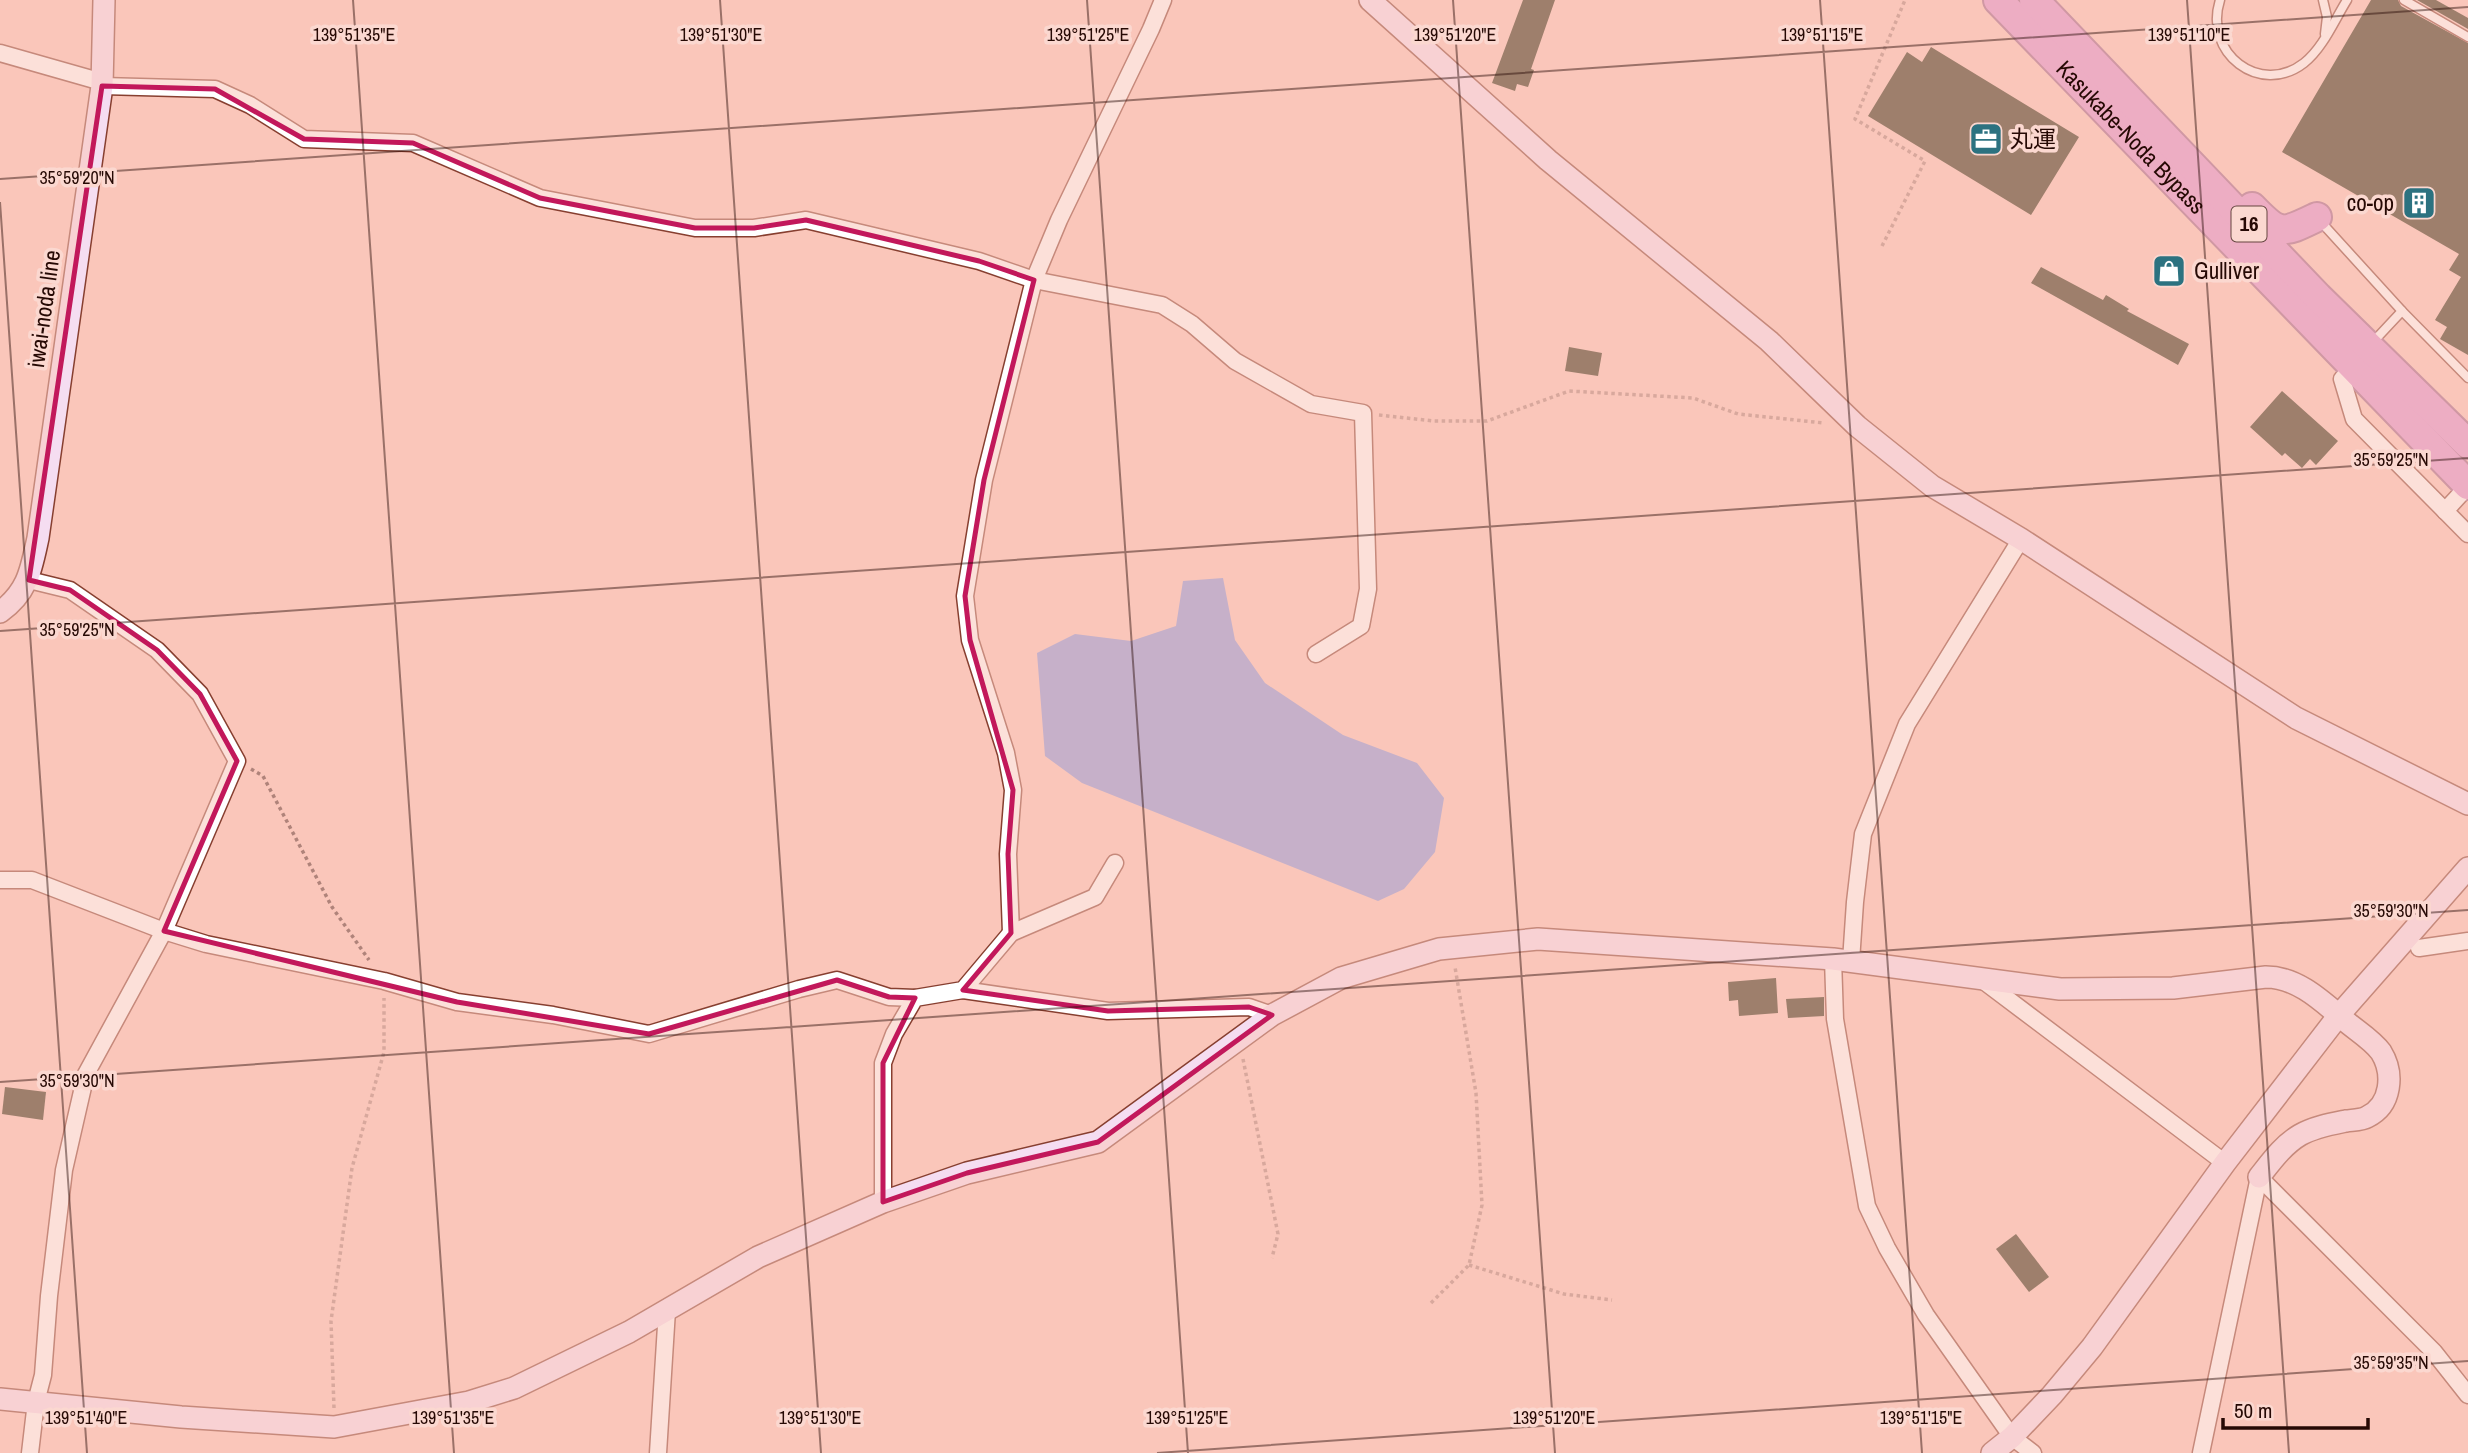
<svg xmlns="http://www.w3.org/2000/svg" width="2468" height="1453" font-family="'Archivo Narrow','Noto Sans JP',sans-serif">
<rect width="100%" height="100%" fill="#fac6ba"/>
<polygon fill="#8796dc" points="1223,578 1235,640 1265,683 1343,735 1417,763 1444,798 1435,852 1404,889 1378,901 1082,783 1045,756 1037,653 1075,634 1131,641 1176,626 1183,581"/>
<g fill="#2f280f">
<polygon points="1523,0 1555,0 1531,69 1534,70 1528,87 1517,84 1515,91 1492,83"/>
<polygon points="2371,0 2398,0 2401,6 2468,43 2468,355 2440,339 2447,327 2435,320 2461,277 2449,270 2459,254 2282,152"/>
<polygon points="2417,0 2436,0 2468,18 2468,29"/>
<polygon points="1931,47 2079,137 2031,215 1868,116 1907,52 1922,62"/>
<polygon points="2041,267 2103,300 2106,295 2129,309 2127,311 2189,344 2178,365 2031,283"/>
<polygon points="1569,347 1602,353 1598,376 1565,371"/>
<polygon points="2282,391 2338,441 2316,465 2310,459 2302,468 2285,453 2282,456 2250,427"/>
<polygon points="1776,978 1778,1013 1739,1016 1738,1000 1729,1001 1728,982"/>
<polygon points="1824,997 1824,1016 1788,1018 1786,999"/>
<polygon points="5,1087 46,1092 43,1120 2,1114"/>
<polygon points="2016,1234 2049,1277 2029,1292 1996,1249"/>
</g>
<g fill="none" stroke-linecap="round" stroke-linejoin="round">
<defs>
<g id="lane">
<path d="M2220 0C2203 53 2260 97 2304 63 2323 48 2334 21 2347 0"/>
<polyline points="2323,0 2327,17 2325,34"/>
<polyline points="2404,0 2468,37"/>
<polyline points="2321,222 2402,311 2468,378"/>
<polyline points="2373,342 2402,311"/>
</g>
<g id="street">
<polyline points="0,53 102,82"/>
<polyline points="102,86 215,89 250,105 304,139 413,143 540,198 695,228 754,228 806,220 979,261 1034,280 1162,305 1192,324 1235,361 1311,404 1363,413 1368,589 1361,626 1316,654"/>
<polyline points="2353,368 2342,379 2354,419 2468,534"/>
<polyline points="2445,511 2468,486"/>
<polyline points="29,580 70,590 157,650 200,694 237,761 164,931 86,1074 64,1170 49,1296 43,1375 36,1402 30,1453"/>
<polyline points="0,880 32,880 164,931 206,944 384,981 457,1002 553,1015 649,1034 799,989 837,980 889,997 915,998"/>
<polyline points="1011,933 1008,854 1013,790 1006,753 970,640 965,596 984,480 1034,280 1059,220 1151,29 1163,0"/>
<polyline points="2419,948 2468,941"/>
<polyline points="1833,959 1835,1019 1867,1206 1887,1248 1926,1315 2012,1437 2033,1453"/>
<polyline points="1851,961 1855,902 1863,834 1907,724 2021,539"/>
<polyline points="1981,979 2225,1163"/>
<polyline points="963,990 1108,1011 1249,1007 1272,1015"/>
<polyline points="2259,1177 2434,1352 2468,1395"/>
<polyline points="883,1202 883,1063 894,1034 915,998 963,990 1011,933 1095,897 1115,863"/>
<polyline points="658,1453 667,1310"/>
<polyline points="2201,1453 2259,1177"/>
</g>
<g id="secondary">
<polyline points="1370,0 1548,160 1769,341 1857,426 1932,486 2021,539 2296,718 2468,804"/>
<path d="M0 612C28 592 31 570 38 538L102 86 104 0"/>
<path d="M0 1399 181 1417 334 1427 469 1402 514 1388 629 1332 758 1257 883 1202 967 1173 1098 1142 1272 1015 1341 978 1439 949 1538 939 1833 959 2060 989 2173 988 2266 977C2299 977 2325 1004 2349 1024 2359 1032 2373 1041 2381 1052 2394 1073 2392 1105 2367 1117 2362 1120 2353 1120 2346 1121 2331 1124 2314 1127 2300 1135 2283 1145 2271 1162 2259 1177"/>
<polyline points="1992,1453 2012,1437 2052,1395 2092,1347 2225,1163 2339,1015 2468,868"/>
</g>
<g id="highway">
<path id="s1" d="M1998 0 2468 485"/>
<polyline points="2034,0 2318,297 2468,444"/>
<path d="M2252 207C2280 236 2282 234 2317 217"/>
</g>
</defs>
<use href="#lane" stroke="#873f30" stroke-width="11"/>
<use href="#street" stroke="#873f30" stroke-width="19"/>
<use href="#secondary" stroke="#873f30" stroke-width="24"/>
<use href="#highway" stroke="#9d5f88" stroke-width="32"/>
<g stroke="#af837a" stroke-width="3.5" stroke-dasharray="3.5 3.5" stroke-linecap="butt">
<polyline points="1882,246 1925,161 1855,119 1905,0"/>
<polyline points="1379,415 1434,421 1487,421 1569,391 1693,398 1738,414 1824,423"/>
<polyline points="251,769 263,776 332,907 369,960"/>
<polyline points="1243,1059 1278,1234 1272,1258"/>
<polyline points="1469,1265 1564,1294 1612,1300"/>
<polyline points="1431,1303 1469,1265 1482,1205 1476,1093 1455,967"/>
<polyline points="334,1408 331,1321 352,1168 384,1052 384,998"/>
</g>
<use href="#lane" stroke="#fff" stroke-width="8"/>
<use href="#street" stroke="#fff" stroke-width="16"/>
<use href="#secondary" stroke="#f5ddf1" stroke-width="21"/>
<use href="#highway" stroke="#dd8ecf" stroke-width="28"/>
</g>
<path d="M0 0H2468V1453H0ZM102 86 215 89 304 139 413 143 540 198 695 228H754L806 220 979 261 1034 280 984 480 965 596 970 640 1013 790 1008 854 1011 933 963 990 1108 1011 1249 1007 1272 1015 1098 1142 967 1173 883 1202V1063L915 998 889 997 837 980 649 1034 457 1002 164 931 237 761 200 694 157 650 70 590 29 580Z" fill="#fac6ba" fill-opacity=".55" fill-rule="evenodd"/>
<path fill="none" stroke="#c2185b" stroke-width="5" stroke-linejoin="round" d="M102 86 215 89 304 139 413 143 540 198 695 228H754L806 220 979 261 1034 280 984 480 965 596 970 640 1013 790 1008 854 1011 933 963 990 1108 1011 1249 1007 1272 1015 1098 1142 967 1173 883 1202V1063L915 998 889 997 837 980 649 1034 457 1002 164 931 237 761 200 694 157 650 70 590 29 580Z"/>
<path fill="none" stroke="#260904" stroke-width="2" stroke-opacity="0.45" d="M353 0 454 1453M720 0 821 1453M1087 0 1188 1453M1453 0 1555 1453M1820 0 1922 1453M2187 0 2289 1453M0 179 2468 7M0 202 87 1453M0 631 2468 458M0 1082 2468 910M1157 1453 2468 1361"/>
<defs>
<symbol id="office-square" viewBox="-11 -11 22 22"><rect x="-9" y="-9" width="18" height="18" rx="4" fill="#2c7280" stroke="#fbd8d0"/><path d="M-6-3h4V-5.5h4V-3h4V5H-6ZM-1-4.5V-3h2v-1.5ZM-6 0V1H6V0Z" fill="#fff"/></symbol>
<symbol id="building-square" viewBox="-11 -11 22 22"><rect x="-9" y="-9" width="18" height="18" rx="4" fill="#2c7280" stroke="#fbd8d0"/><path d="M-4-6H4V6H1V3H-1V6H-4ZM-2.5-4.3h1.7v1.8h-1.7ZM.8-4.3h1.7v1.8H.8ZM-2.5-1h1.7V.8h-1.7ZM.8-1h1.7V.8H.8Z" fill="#fff"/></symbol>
<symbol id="shop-square" viewBox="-11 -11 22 22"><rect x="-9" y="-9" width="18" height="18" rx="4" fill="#2c7280" stroke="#fbd8d0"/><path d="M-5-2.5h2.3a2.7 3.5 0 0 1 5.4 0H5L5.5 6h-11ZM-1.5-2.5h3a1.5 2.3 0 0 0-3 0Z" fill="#fff"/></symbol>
</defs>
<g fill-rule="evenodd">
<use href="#office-square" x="1967" y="120" width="38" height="38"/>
<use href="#building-square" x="2400" y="184" width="38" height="38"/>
<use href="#shop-square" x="2150" y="252" width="38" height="38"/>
</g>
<g text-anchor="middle" stroke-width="7" stroke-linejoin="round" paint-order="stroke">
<rect fill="#fbd8d0" stroke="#664741" stroke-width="2" x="2231.5" y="206.5" width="35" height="35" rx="5"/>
<g font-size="21" font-weight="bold" fill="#260904">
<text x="2249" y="231">16</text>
</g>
<g font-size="23" fill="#260904" stroke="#fbd8d0">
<text dy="8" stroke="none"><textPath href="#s1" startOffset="191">Kasukabe-Noda Bypass</textPath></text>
<text transform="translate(44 309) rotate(-82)" y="8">iwai-noda line</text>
</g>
<g font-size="23" fill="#260904" stroke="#fbd8d0" text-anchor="start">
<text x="2010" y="147">丸運</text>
<text x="2394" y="211" text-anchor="end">co-op</text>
<text x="2194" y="279">Gulliver</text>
</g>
</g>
<g font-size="18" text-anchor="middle" fill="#260904" stroke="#fbd8d0" stroke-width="7" stroke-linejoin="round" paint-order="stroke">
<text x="354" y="41">139°51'35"E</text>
<text x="721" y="41">139°51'30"E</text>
<text x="1088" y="41">139°51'25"E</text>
<text x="1455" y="41">139°51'20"E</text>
<text x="1822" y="41">139°51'15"E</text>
<text x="2189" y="41">139°51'10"E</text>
<text x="77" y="184">35°59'20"N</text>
<text x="2391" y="466">35°59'25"N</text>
<text x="77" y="636">35°59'25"N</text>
<text x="2391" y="917">35°59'30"N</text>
<text x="77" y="1087">35°59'30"N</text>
<text x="2391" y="1369">35°59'35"N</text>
<text x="86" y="1424">139°51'40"E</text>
<text x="453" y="1424">139°51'35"E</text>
<text x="820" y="1424">139°51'30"E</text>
<text x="1187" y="1424">139°51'25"E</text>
<text x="1554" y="1424">139°51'20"E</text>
<text x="1921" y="1424">139°51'15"E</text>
</g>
<path d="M2223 1418v10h145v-10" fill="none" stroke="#260904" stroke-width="3.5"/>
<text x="2234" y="1418" font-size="21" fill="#260904" stroke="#fbd8d0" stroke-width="5" paint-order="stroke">50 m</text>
</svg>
